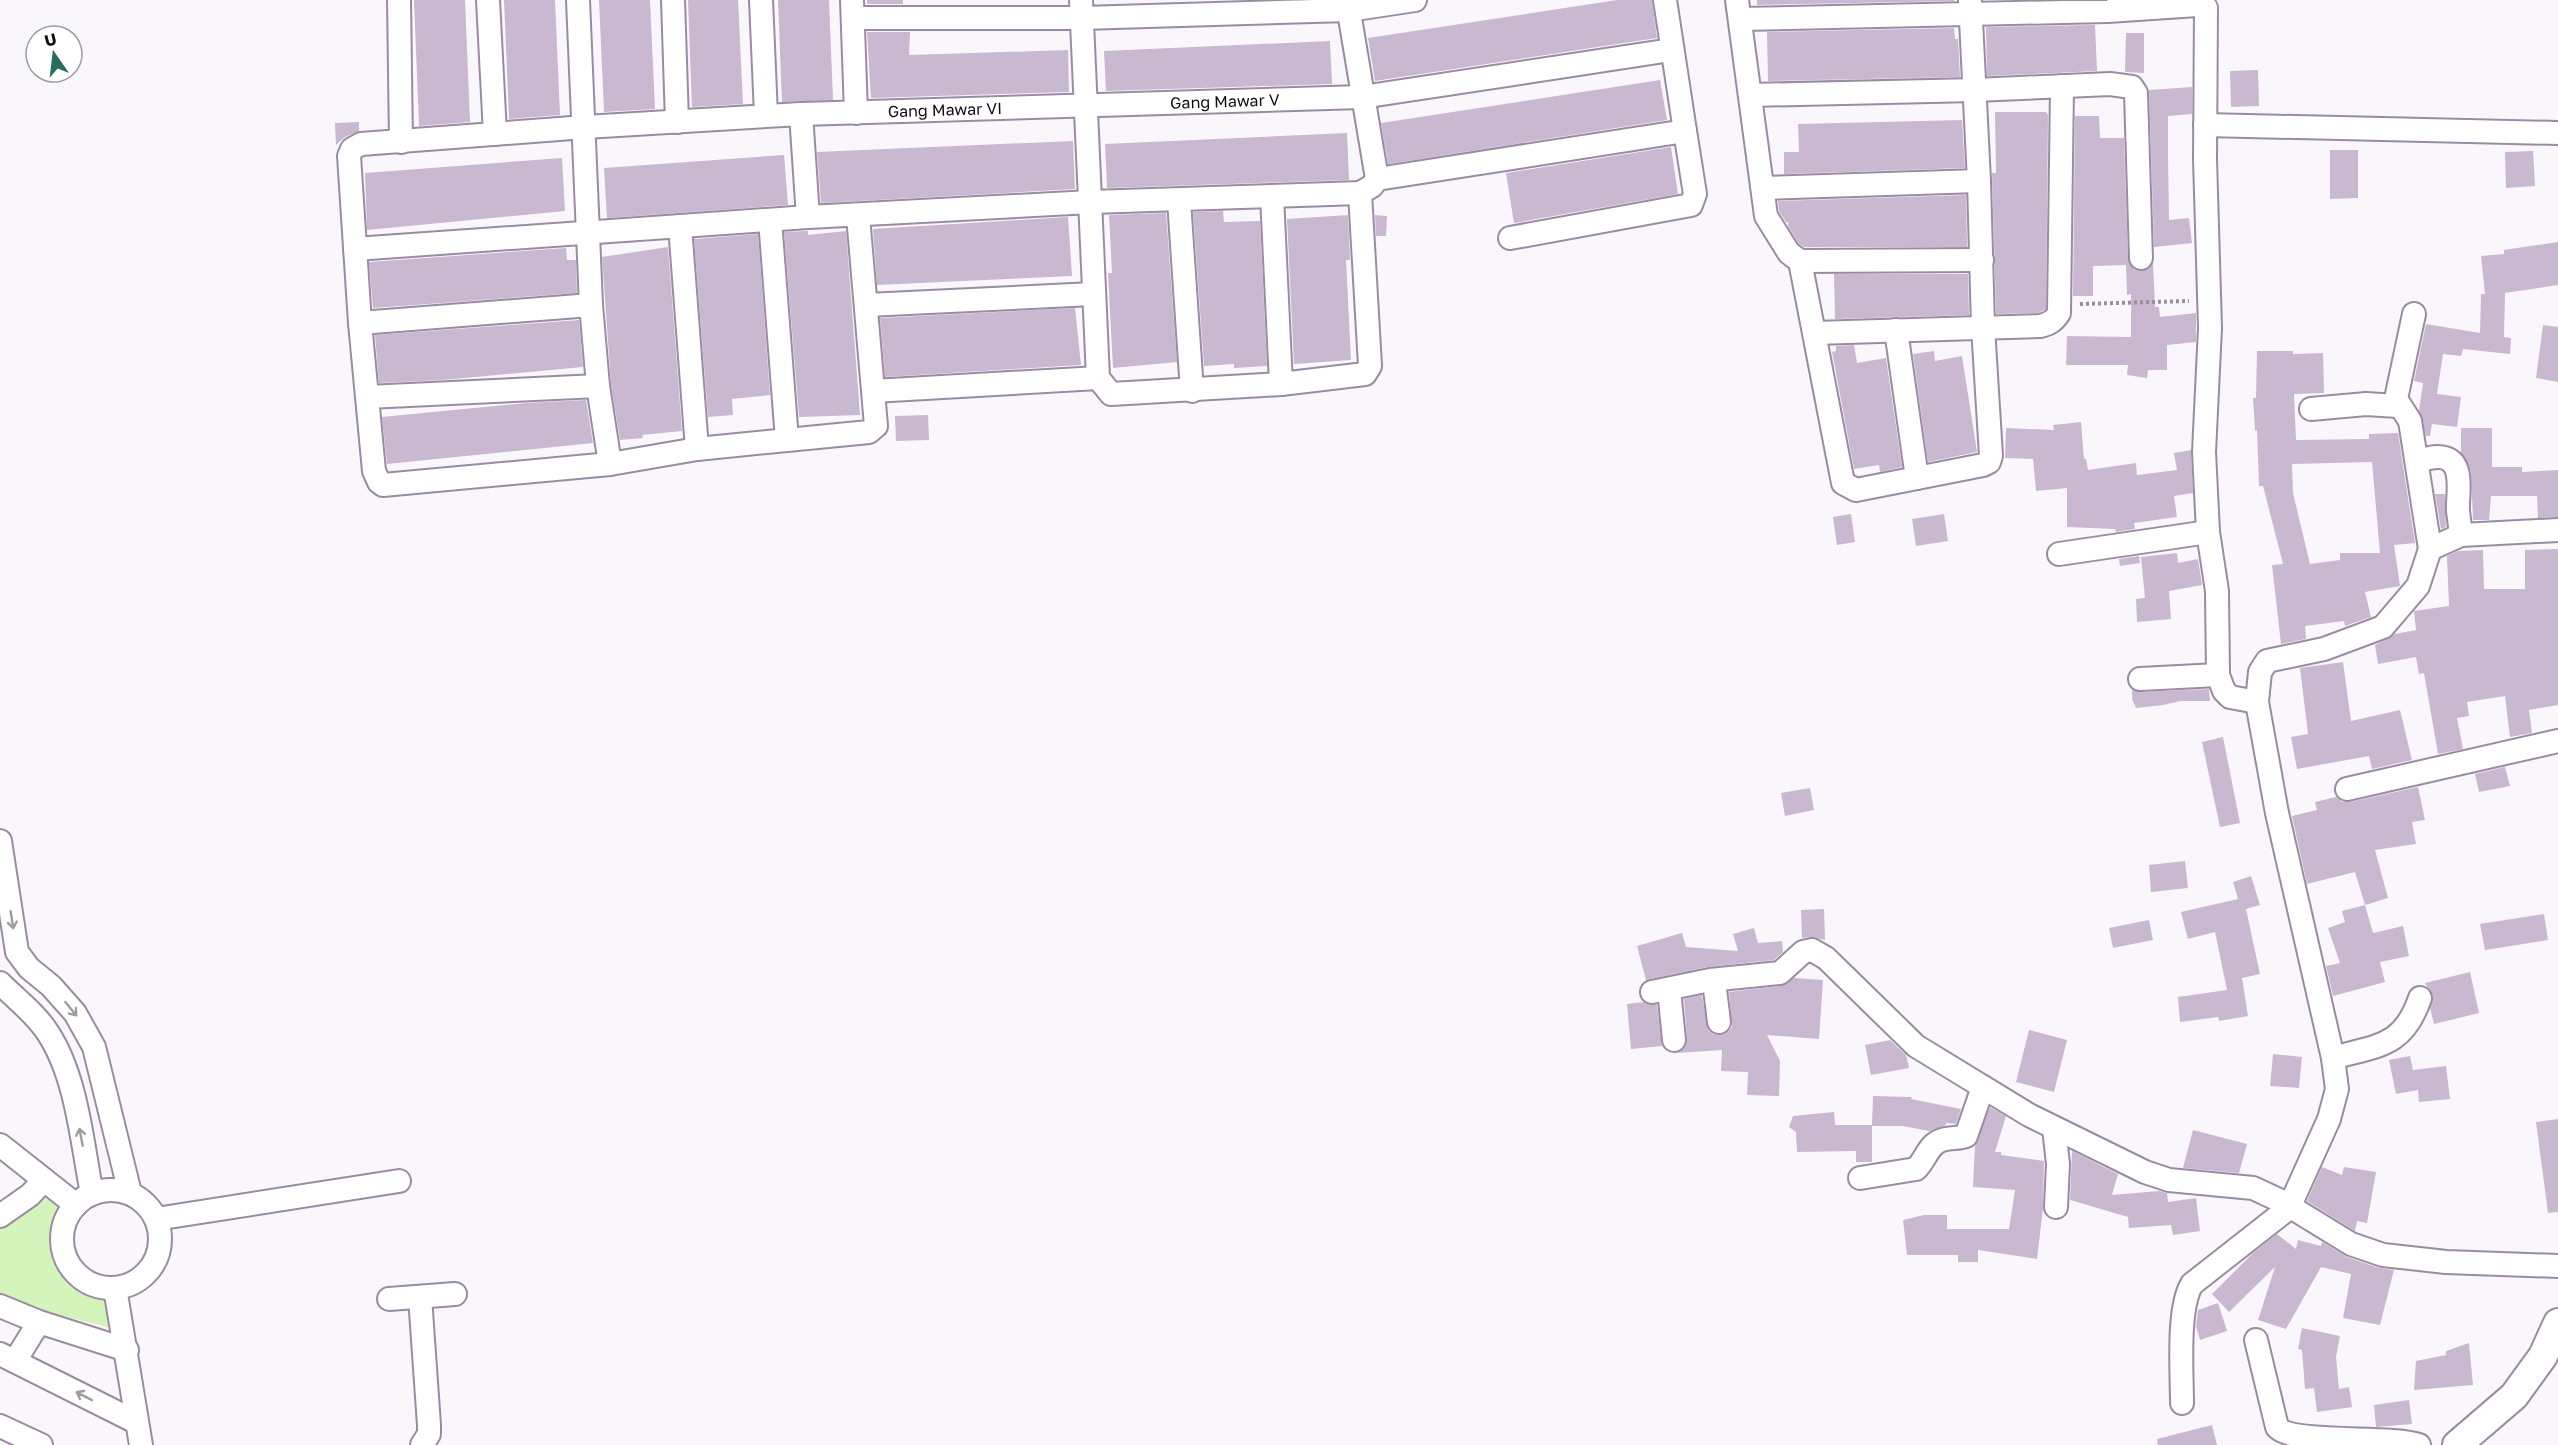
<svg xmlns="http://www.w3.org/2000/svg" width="2558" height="1445" font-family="'Golos Text',sans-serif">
<rect width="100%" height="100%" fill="#faf7fc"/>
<polygon fill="#d3f5bb" points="45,1195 61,1206 49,1238 58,1267 79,1293 108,1301 115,1329 46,1312 0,1293 0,1228 17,1221"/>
<g fill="#c8b8d0" fill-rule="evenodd">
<polygon points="414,0 465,0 470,122 419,126"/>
<polygon points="504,0 555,0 560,115 509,119"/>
<polygon points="599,0 650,0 655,109 604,112"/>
<polygon points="688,0 738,0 743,104 692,107"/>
<polygon points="778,0 829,0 833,100 782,102"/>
<rect x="867" y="0" width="36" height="4"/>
<polygon points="1617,0 1652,0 1657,38 1375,81 1368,38"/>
<polygon points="1757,0 1954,0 1954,1 1757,5"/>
<polygon points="2095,25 2097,71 1987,76 1986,27"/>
<polygon points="1954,28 1955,39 1958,39 1960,77 1768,81 1767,32"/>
<polygon points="867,32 910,32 909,55 1068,50 1069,92 871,98"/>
<polygon points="2126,33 2144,33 2144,73 2125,72"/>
<polygon points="1330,41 1332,84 1106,91 1104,51"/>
<polygon points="2258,70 2259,106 2231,107 2230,71"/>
<polygon points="1660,80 1667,120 1388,164 1381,123"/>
<polygon points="2192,87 2192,114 2168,116 2168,153 2169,220 2189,218 2192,243 2154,247 2149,90"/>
<polygon points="1995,112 2046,112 2048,115 2046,309 2038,313 1996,314 1992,173 1996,173"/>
<polygon points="2075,116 2099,116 2100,138 2124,138 2128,259 2134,270 2141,271 2149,269 2153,263 2155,307 2159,307 2160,317 2196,313 2196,342 2167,345 2167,370 2148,370 2147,378 2127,375 2128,365 2066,365 2067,336 2131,337 2131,294 2127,295 2126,265 2093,266 2093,296 2073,296"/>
<polygon points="1962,120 1965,168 1784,174 1784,152 1799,152 1798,124"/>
<polygon points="359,122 359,131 345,137 336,145 335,123"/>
<polygon points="1347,133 1349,180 1107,188 1105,144"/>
<polygon points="1073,141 1075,189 821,203 817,152"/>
<polygon points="1671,147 1678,194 1514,223 1506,173"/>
<polygon points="2330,150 2358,150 2358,198 2330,199"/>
<polygon points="2533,151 2535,186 2506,188 2505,152"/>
<polygon points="784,155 788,205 607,218 604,168"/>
<polygon points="562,158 565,211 367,230 365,173"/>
<polygon points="1966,195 1967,247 1804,247 1799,244 1788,226 1788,222 1786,222 1779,211 1778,201"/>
<polygon points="1223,211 1224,222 1260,221 1267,366 1234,368 1234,364 1204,366 1193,212"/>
<polygon points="1166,213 1177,362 1113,368 1108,273 1112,273 1109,215"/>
<polygon points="1348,215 1350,260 1346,260 1351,360 1294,364 1287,219"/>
<polygon points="1375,215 1387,216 1386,236 1376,236"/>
<polygon points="1068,217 1072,276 877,285 873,229"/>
<polygon points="808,231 808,235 846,231 860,415 799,417 784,232"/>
<polygon points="758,234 770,395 732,399 733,415 708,417 694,239"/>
<polygon points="2558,242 2558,285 2505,293 2504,337 2511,338 2510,354 2463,349 2461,356 2443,354 2437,394 2461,397 2457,427 2432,424 2430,436 2426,436 2419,411 2423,383 2414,381 2426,324 2480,333 2481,294 2485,294 2481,256 2504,254 2504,250"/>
<polygon points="668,247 682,431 642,435 643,438 620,440 611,384 602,257"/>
<polygon points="566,248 567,260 576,260 577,293 373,308 369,262"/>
<polygon points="1834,274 1968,274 1969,315 1835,319"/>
<polygon points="1075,308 1081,365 885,377 880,318"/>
<polygon points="579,320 583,367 443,380 379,383 375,335"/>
<polygon points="2543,325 2558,327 2558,382 2536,378"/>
<polygon points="1854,345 1857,363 1886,358 1902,467 1880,472 1879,465 1854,469 1832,352 1836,351 1836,346"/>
<polygon points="1934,351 1935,361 1962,356 1977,452 1928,462 1913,354"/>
<path d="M2257 351H2293V354L2323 353 2324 393 2294 394 2296 440 2369 439V434L2398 433 2415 543 2394 545 2400 586 2365 592 2371 617 2345 626 2344 621 2305 626 2306 639 2281 644 2272 565 2283 564 2263 486H2259L2257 430 2255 431 2253 398H2256ZM2372 462 2380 553H2340V560L2310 564 2293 493 2292 464Z"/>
<polygon points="586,400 593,443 387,464 382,417 526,403"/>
<polygon points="928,415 929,440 896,441 895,416"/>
<polygon points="2081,422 2084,459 2086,459 2088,470 2136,463 2137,475 2177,470 2174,453 2191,450 2193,493 2174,496 2177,517 2134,523 2135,529 2116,532 2115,529 2067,527 2067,488 2036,491 2033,459 2005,458 2006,428 2054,430 2053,425"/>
<polygon points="2461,428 2492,428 2492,467 2522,467 2522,472 2558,470 2558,517 2538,518 2537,496 2491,496 2489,520 2473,520 2471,472 2461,452"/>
<polygon points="2435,494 2445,494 2446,527 2441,529"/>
<polygon points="1851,514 1855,542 1837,545 1833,517"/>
<polygon points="1944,514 1948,541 1916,546 1912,519"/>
<polygon points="2558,549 2558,705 2529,710 2532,733 2510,737 2505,696 2467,702 2469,716 2457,718 2463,749 2438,754 2424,673 2419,674 2416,657 2378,664 2375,645 2395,634 2416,630 2414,611 2449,606 2447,556 2458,551 2483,550 2484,589 2525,589 2525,550"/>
<polygon points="2177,553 2178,563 2198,559 2202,585 2169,591 2171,619 2137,622 2136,599 2145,598 2141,557"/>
<polygon points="2139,556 2140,563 2120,566 2119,559"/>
<polygon points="2343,662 2351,721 2400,710 2412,760 2372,769 2369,756 2297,769 2291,737 2308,734 2300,668"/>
<polygon points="2209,689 2210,701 2180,701 2163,705 2136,708 2132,699 2132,690 2141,692"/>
<polygon points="2223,737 2240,823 2220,827 2202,742"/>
<polygon points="2505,767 2510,786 2479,792 2475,774"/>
<polygon points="2418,787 2425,820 2412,822 2416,844 2375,850 2388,898 2365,905 2355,872 2307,884 2292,816 2317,810 2315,802 2336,797 2342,802 2350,802"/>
<polygon points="1810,788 1814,810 1785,816 1781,793"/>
<polygon points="2185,861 2188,888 2151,892 2149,865"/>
<polygon points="2251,876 2260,905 2246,909 2260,974 2242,978 2248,1016 2219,1021 2218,1017 2180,1022 2178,997 2227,990 2215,932 2188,939 2181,912 2238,899 2233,882"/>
<polygon points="2365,905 2373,933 2403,926 2409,956 2380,962 2385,982 2333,996 2326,966 2340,963 2328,928 2345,922 2342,911"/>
<polygon points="1824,909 1825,940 1810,937 1802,938 1801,910"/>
<polygon points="2544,914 2548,940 2485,950 2480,924"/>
<polygon points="2149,920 2153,940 2113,948 2109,928"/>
<polygon points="1754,928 1758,943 1782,941 1783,952 1774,960 1707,967 1646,980 1637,946 1682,933 1686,947 1738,951 1733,934"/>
<polygon points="2470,972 2479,1013 2434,1024 2430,1008 2433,996 2425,983"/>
<polygon points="1794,978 1823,980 1819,1039 1767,1035 1780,1061 1779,1096 1747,1095 1748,1072 1721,1071 1722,1050 1678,1053 1686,1046 1687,1039 1684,999 1702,995 1708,1030 1713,1034 1721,1035 1728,1032 1732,1027 1729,992 1781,986"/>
<polygon points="1644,1002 1657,1005 1662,1046 1631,1049 1627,1004"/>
<polygon points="2029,1030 2067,1040 2054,1092 2016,1082"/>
<polygon points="1890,1040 1906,1055 1909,1068 1871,1075 1865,1045"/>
<polygon points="2273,1054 2302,1057 2299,1088 2270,1086"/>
<polygon points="2410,1056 2413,1070 2446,1066 2450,1099 2419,1102 2418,1090 2396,1094 2389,1060"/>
<polygon points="1873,1096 1912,1097 1911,1099 1961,1109 1956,1124 1946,1123 1946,1125 1929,1131 1903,1126 1872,1126 1872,1162 1856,1162 1856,1151 1797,1152 1796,1132 1789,1127 1793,1116 1834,1112 1835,1125 1872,1125"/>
<polygon points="1990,1107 2006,1116 1995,1152 2001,1152 2001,1155 2044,1161 2043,1208 2037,1259 1978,1250 1978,1262 1958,1262 1958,1255 1907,1255 1903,1220 1924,1215 1947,1215 1947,1229 2009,1229 2015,1190 1973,1187 1975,1146"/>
<polygon points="2558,1119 2558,1212 2548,1213 2536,1122"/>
<polygon points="2193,1130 2247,1144 2239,1173 2183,1168"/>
<polygon points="2072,1151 2118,1174 2112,1195 2159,1191 2167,1193 2168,1202 2196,1198 2200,1231 2173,1235 2171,1225 2129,1228 2128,1217 2070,1200"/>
<polygon points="2322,1167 2342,1175 2344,1167 2376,1172 2367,1223 2357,1221 2355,1231 2307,1201"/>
<polygon points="2277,1234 2296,1249 2298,1240 2321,1246 2322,1242 2347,1257 2379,1268 2394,1270 2380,1325 2343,1318 2351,1274 2321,1267 2286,1329 2258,1320 2275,1267 2229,1312 2212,1294 2253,1253"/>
<polygon points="2218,1303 2227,1331 2200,1340 2196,1326 2198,1310"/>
<polygon points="2302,1328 2340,1336 2336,1357 2339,1389 2349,1387 2352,1407 2317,1412 2314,1388 2305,1389 2302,1350 2298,1349"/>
<polygon points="2469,1343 2473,1385 2414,1390 2416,1361 2446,1355 2446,1351"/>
<polygon points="2409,1400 2412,1424 2376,1427 2374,1405"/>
<polygon points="2212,1425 2217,1445 2158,1445 2157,1439"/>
</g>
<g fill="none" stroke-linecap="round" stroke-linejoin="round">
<defs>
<g id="minor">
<polyline points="399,0 401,142"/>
<polyline points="488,0 495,134"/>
<polyline points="578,0 591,305 598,386 610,464"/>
<polyline points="673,0 677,122"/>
<polyline points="761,0 766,115"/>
<polyline points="852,0 856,113"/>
<polyline points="1081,0 1098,378 1111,394 1281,384 1365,374 1370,366 1360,193"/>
<polyline points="1737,0 1766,216 1789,253 1800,261 1982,260"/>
<polyline points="853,18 1082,18 1349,10 1415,0"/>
<polyline points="1740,19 2108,11 2197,5 2206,8 2205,159 2210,328 2204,452 2208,532 2217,591 2218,675 2224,691 2230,697 2257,702"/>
<polyline points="1750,95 1975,90 2110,84 2132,87 2136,93 2141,258"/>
<path id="s1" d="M801 114 1362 97 1671 50"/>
<polyline points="2205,125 2558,133"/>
<polyline points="1377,179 1685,131 1665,0"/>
<polyline points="1763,188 1979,181"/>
<polyline points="1272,196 1281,384"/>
<polyline points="1179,201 1192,391"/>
<polyline points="858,216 873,391 1098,378"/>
<polyline points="770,220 787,440 697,449 610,464 383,485 379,482 374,471 360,323 349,156 352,149 361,144 585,127 801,114 808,217"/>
<polyline points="680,226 697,449"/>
<polyline points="1510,238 1691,205 1695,194 1685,131"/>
<polyline points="355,249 808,217 1091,202 1360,193 1372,186 1377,179 1347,0"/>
<polyline points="1800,261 1843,483 1856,490 1983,465 1989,462 1991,456 1983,327 1979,181 1970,0"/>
<polyline points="867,305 1093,294"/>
<polyline points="2414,314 2396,399 2410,421 2430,549"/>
<polyline points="360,323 591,305"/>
<polyline points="1896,330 1917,478"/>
<path d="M1815 333 2040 326C2049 324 2054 321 2059 313L2062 86"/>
<polyline points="367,397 598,386"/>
<polyline points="2311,409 2366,404 2398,406"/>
<polyline points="787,440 869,432 876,426 873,391"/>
<path d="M2417 461C2426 459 2436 455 2445 458 2465 464 2457 496 2458 511 2459 519 2460 527 2461 535"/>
<polyline points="2059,554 2208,532"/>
<polyline points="2140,679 2218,675"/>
<polyline points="2347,789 2558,741"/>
<polyline points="0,841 17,952 29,968 51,986 75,1013 94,1047 130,1193"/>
<polyline points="1714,981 1719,1022"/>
<path d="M0 983C16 999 36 1014 48 1033 77 1077 82 1143 92 1194"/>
<polyline points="1669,989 1674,1040"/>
<polyline points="1652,992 1710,980 1780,973 1803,952 1812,950 1826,958 1916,1046 2029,1115 2145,1172 2169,1180 2253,1188 2281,1201 2351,1244 2383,1255 2446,1262 2558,1266"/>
<path d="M2420 998C2403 1048 2377 1045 2333 1058L2277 813 2257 702 2260 672 2267 661 2324 649 2383 627 2418 586 2430 549 2461 535 2558 530"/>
<polyline points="2054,1128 2058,1164 2056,1207"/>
<polyline points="0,1145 76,1205"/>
<path d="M1860 1178 1916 1169C1926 1160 1928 1144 1942 1140 1950 1137 1958 1139 1966 1136L1983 1087"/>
<circle cx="111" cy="1239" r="49"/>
<polyline points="0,1216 30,1195 44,1180"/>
<polyline points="156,1219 399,1181"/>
<polyline points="115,1288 141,1445"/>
<polyline points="420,1297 429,1425 429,1434 422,1445"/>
<polyline points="389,1299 455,1294"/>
<polyline points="0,1306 39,1322 127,1350"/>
<path d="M2256 1340 2277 1427C2291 1445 2391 1435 2419 1445"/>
<polyline points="0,1354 136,1422"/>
<polyline points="15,1361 39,1322"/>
<path d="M2182 1403C2182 1373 2177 1308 2192 1284L2289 1208 2329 1119 2337 1089 2333 1058"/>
<polyline points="0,1426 41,1445"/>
</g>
<polyline id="major" points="2457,1445 2514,1396 2543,1356 2558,1323"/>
</defs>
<use href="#minor" stroke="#9b8ba2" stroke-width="26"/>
<use href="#major" stroke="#9b8ba2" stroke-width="32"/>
<polyline stroke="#959197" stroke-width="4" stroke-dasharray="3 3" stroke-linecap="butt" points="2080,304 2189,301"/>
<use href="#minor" stroke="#fff" stroke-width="22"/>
<use href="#major" stroke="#fff" stroke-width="28"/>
</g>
<defs><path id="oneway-shaft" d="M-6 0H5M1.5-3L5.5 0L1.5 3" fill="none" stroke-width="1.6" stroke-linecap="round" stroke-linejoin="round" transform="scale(1.5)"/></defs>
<g stroke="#a09da1">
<use href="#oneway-shaft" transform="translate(12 920) rotate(81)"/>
<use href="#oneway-shaft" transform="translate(71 1009) rotate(51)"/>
<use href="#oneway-shaft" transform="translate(81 1137) rotate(-101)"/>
<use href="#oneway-shaft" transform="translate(84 1396) rotate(-153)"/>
</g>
<g text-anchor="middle" stroke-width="4.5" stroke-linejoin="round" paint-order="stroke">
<g font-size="16" fill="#110b13" stroke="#fff">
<text dy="6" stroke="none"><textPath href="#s1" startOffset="424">Gang Mawar V</textPath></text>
<text dy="6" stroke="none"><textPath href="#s1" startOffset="144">Gang Mawar VI</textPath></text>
</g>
</g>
<g transform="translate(54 54) rotate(346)"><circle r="28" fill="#ffffff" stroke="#a09da1" stroke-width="1.5"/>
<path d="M0-4.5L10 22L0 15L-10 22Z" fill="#286d60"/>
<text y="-9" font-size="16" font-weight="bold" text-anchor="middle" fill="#110b13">U</text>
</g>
</svg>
